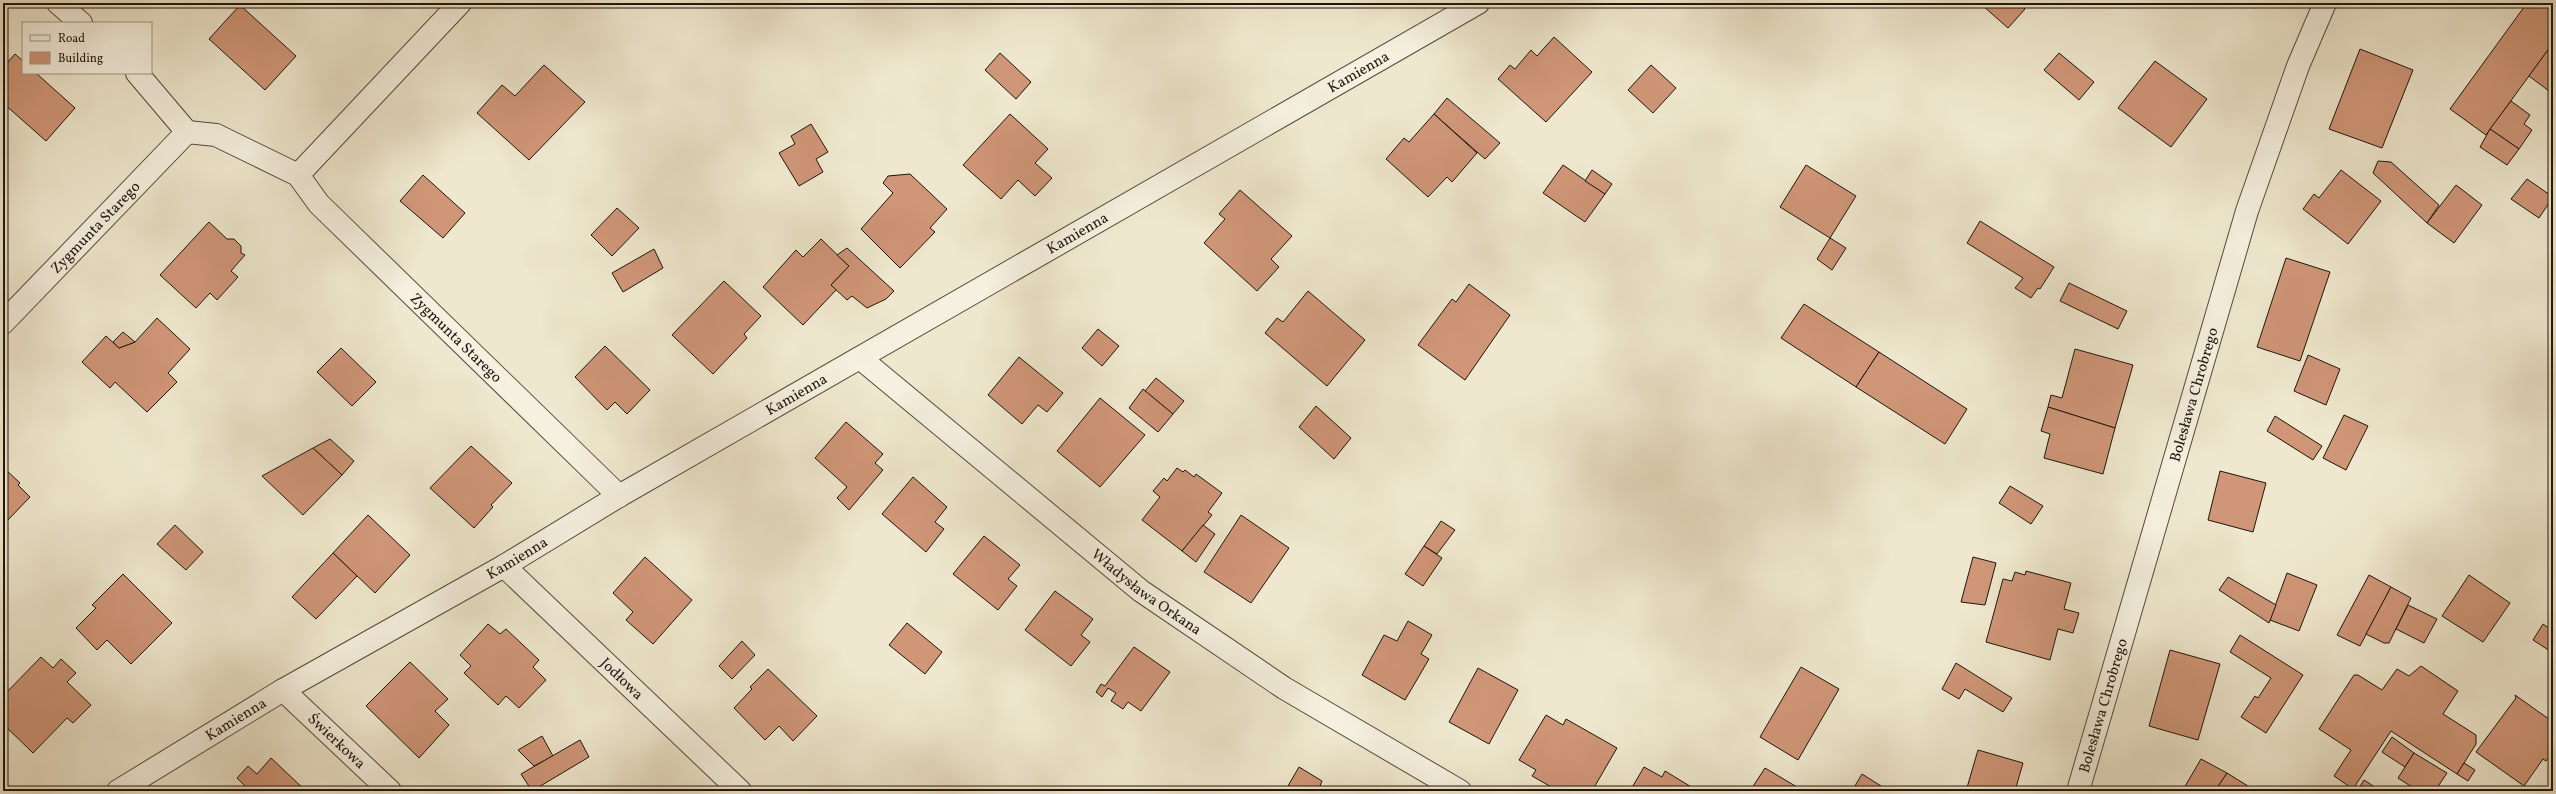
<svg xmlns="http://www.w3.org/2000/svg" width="2556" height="794" font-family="Vollkorn,serif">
<rect width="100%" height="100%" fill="#efe8ce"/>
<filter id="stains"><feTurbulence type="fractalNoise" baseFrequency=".005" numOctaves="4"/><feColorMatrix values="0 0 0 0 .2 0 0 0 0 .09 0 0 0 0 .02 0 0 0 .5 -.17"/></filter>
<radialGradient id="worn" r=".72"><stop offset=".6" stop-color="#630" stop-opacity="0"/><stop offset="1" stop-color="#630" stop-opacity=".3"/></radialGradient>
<g fill="#cf9678" stroke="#1e150b">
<polygon points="1984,3 2018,3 2025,9 2008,28 1982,5"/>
<polygon points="2239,3 2256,3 2254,8"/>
<polygon points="2527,3 2548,3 2553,6 2553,43 2486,135 2450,109"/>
<polygon points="240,5 296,56 265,90 209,39"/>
<polygon points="1554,37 1592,72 1546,122 1498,79 1510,65 1515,69 1531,50 1537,56"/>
<polygon points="2553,43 2553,94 2529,76"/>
<polygon points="2360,49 2413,70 2382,148 2329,129"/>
<polygon points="1000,53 1031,82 1016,99 985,70"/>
<polygon points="2059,53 2094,82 2079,100 2044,70"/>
<polygon points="15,54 23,61 23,73 36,73 75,108 46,141 3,103 3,67"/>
<polygon points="2155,61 2207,99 2171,147 2118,108"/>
<polygon points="544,65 585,102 529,160 477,113 502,85 515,96"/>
<polygon points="1651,65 1676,88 1653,113 1628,90"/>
<polygon points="1447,98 1500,143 1485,159 1434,114"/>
<polygon points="2511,101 2530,115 2524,124 2532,130 2519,149 2490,129"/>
<polygon points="1010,114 1048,149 1035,163 1052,178 1035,196 1018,180 1001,199 963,165"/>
<polygon points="1434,114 1477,153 1452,182 1447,177 1428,197 1386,159 1404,138 1409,142"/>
<polygon points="811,124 828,152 816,159 823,172 799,186 779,153 795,144 791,136"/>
<polygon points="2490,129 2519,149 2507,165 2480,147"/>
<polygon points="2378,161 2391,162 2439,205 2427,223 2373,173"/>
<polygon points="1563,165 1605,194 1585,222 1543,193"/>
<polygon points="1806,165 1856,196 1830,238 1780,207"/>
<polygon points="1592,170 1612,184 1605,194 1585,181"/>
<polygon points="2341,170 2381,201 2348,244 2303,209 2314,194 2319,198"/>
<polygon points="910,174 947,209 930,228 935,232 900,268 861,229 893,193 883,183 888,176"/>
<polygon points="423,175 465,213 443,238 400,201"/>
<polygon points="2527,179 2553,197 2539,218 2511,199"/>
<polygon points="2456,185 2482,205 2454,243 2427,223"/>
<polygon points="1240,190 1292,236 1271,259 1279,267 1257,291 1204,243 1225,219 1219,214"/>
<polygon points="617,208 639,228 612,256 591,235"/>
<polygon points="1980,221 2054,267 2040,289 2038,288 2031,298 2015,288 2023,278 1967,243"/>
<polygon points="209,222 227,239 234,239 241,246 241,253 245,255 231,271 238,277 217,300 210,293 196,308 160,275"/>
<polygon points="1830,238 1846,248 1832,270 1817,259"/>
<polygon points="821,239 849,266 831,285 837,289 803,325 763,287 796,250 803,257"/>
<polygon points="847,248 894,291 886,299 867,308 852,296 847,300 831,285 849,266 837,255"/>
<polygon points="654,249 663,268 623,292 612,273"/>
<polygon points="2286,258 2330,272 2300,361 2257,347"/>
<polygon points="724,281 761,316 744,334 747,338 713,374 672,335"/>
<polygon points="2069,283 2127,311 2118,329 2060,301"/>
<polygon points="1469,284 1510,315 1465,380 1418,345 1452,299 1456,302"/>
<polygon points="1308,291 1365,340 1327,386 1265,333 1277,318 1283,322"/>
<polygon points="1804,304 1879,352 1856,387 1781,338"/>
<polygon points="157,318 190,349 168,373 177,382 147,412 115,382 110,388 82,362 106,336 119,348 135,342"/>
<polygon points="1098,329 1119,346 1102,366 1082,348"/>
<polygon points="123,332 135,342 119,348 113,342"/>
<polygon points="605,346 650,390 627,414 615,402 607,410 575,377"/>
<polygon points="341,348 376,382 352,406 317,372"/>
<polygon points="2075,349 2133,365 2115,428 2048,407 2051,395 2062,398"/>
<polygon points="1879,352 1967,409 1945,444 1856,387"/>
<polygon points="2308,355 2340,369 2326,405 2294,391"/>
<polygon points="1019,357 1063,393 1047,412 1038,405 1022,424 988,395"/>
<polygon points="1156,378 1184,401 1173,414 1145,391"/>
<polygon points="1143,389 1173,414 1158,432 1129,408"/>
<polygon points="1100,398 1145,435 1100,487 1057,451"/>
<polygon points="1316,406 1351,438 1334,459 1299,427"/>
<polygon points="2048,407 2115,428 2103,474 2044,458 2050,434 2041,431"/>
<polygon points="2344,415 2368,426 2346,470 2323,458"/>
<polygon points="2275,416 2322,446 2313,460 2267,431"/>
<polygon points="846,422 883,454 875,463 883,470 849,510 837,498 847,487 815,458"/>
<polygon points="330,439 354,461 342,475 313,448"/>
<polygon points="471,446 512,483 491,505 493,507 474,528 430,488"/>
<polygon points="313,448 342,475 303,515 262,476"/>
<polygon points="4,468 20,483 18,485 30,497 6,522 8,529 3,534"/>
<polygon points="1177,468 1183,472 1185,470 1194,477 1196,474 1222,493 1208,512 1212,515 1182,551 1142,520 1160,497 1153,491 1164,478 1167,481"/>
<polygon points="2220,471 2266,483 2253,532 2208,520"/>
<polygon points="913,477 947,507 935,522 944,529 926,552 882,514"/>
<polygon points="2010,486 2043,506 2031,524 1999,503"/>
<polygon points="368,515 410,555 375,593 333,553"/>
<polygon points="1241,515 1289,548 1251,603 1204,572"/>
<polygon points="1441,521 1455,530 1437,554 1424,546"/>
<polygon points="175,525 203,552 186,570 157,544"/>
<polygon points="1203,525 1215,534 1196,562 1182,551"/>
<polygon points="984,536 1020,565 1008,579 1017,586 998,610 953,574"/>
<polygon points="1424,546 1442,558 1423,586 1405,574"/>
<polygon points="333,553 357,576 316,619 292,597"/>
<polygon points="645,557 692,600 653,644 626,620 633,612 613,593"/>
<polygon points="1973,557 1996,563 1985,605 1961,602"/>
<polygon points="2026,571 2071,583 2064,609 2079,613 2073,633 2058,629 2050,660 1986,642 2003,579 2012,581 2015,572 2025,575"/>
<polygon points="2287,573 2317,585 2299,631 2270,620"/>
<polygon points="123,574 172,623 131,664 107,640 97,650 76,628 96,608 92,605"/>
<polygon points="2369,575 2391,587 2360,646 2337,635"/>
<polygon points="2469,575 2510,603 2483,642 2442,616"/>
<polygon points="2228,577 2276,605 2269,623 2219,590"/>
<polygon points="2391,587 2411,598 2389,643 2384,643 2366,634"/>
<polygon points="1055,591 1093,619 1081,635 1090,642 1071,666 1025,630"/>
<polygon points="2408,605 2437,619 2424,643 2396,629"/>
<polygon points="1408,621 1432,635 1421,654 1429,659 1405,700 1362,675 1384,635 1397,641"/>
<polygon points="907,623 942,652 925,674 889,645"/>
<polygon points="488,624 500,634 506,629 539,660 533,667 546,680 519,708 506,696 498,705 464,673 471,666 460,655"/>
<polygon points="2543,624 2553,631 2553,653 2533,640"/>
<polygon points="2240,635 2303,675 2266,733 2241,717 2255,696 2258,698 2271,678 2230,652"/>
<polygon points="742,641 755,655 732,679 719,666"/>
<polygon points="1134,647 1170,672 1141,711 1128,702 1123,709 1111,701 1116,693 1108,688 1102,697 1096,692 1101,684 1105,686"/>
<polygon points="2170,650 2220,664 2198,740 2149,726"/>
<polygon points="41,657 53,668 61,659 76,673 67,682 91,705 73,723 67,718 33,753 3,724 3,696"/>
<polygon points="410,662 448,699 435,711 449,725 419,758 366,706"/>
<polygon points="1956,663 2012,698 2003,712 1965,689 1959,699 1942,689"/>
<polygon points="2421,666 2458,691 2443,714 2476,735 2476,744 2457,774 2391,731 2353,789 2334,776 2351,750 2319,729 2354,675 2358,675 2382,690 2397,669 2409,676"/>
<polygon points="1801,667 1839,689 1798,760 1760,737"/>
<polygon points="1478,668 1518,690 1489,744 1449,722"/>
<polygon points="768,669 817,716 793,741 779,726 765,740 734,708 752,689 750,687"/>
<polygon points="2515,695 2553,722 2553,751 2546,761 2543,759 2524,786 2476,752 2516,698"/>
<polygon points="1546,715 1563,725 1566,719 1617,748 1592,791 1551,791 1553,788 1532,776 1536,770 1519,760"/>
<polygon points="542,736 553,756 534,766 518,750"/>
<polygon points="2392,737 2414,753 2405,767 2382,752"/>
<polygon points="580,740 589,757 532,791 521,774"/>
<polygon points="1978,750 2023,763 2015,791 1966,791"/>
<polygon points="2414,753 2447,773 2435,791 2418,791 2398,778"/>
<polygon points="271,758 306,791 241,791 245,786 237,778 248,766 257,774"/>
<polygon points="2201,759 2227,773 2215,791 2190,791 2184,788"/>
<polygon points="2464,763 2475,770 2468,781 2457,774"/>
<polygon points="1299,767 1322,781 1320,786 1329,791 1285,791"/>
<polygon points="1644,767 1662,777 1665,771 1698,791 1630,791"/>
<polygon points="1765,768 1802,790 1801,791 1750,791"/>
<polygon points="2227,773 2256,791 2215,791"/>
<polygon points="1862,774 1889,791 1852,791"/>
<polygon points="2364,780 2378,789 2377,791 2357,791"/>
</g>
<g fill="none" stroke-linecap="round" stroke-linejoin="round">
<defs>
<g id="minor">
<polyline points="58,3 81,23"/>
<polyline points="137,73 187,132"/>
<polyline points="298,175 460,3"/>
<path id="s1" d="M3 323 187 132 216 135 298 175 319 204 619 496"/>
<path id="s2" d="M860 358 1141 591 1284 688 1460 791"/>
<path id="s3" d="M504 566 740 791"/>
<path id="s4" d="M283 690 390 791"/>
<path id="s5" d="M118 791 283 690 504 566 619 496 1478 3"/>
<path id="s6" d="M2078 791 2247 211 2298 66 2325 3"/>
</g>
</defs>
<use href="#minor" stroke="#524a3c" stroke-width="24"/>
<use href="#minor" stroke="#f5f0df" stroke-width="22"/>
</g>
<g text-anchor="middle" stroke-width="3" stroke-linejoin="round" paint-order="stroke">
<g font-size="15" fill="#1e150b" stroke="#f5f0df">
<text dy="5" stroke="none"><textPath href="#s5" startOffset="1434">Kamienna</textPath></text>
<text dy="5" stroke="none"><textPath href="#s1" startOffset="133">Zygmunta Starego</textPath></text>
<text dy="5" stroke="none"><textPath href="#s5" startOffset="1110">Kamienna</textPath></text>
<text dy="5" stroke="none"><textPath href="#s1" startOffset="613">Zygmunta Starego</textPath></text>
<text dy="5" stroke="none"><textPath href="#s5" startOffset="786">Kamienna</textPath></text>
<text dy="5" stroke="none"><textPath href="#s6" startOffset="413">Bolesława Chrobrego</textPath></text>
<text dy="5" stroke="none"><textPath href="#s5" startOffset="462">Kamienna</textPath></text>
<text dy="5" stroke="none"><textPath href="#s2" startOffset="370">Władysława Orkana</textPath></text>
<text dy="5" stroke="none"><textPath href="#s3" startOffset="163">Jodłowa</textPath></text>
<text dy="5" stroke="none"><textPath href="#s6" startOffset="89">Bolesława Chrobrego</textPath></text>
<text dy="5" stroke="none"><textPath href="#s5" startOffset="138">Kamienna</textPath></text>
<text dy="5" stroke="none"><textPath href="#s4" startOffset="74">Świerkowa</textPath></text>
</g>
</g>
<rect width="2556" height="794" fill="none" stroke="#efe8ce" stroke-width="16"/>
<rect x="4" y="4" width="2548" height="786" fill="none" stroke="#1e150b" stroke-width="2"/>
<rect x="8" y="8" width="2540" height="778" fill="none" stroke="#1e150b"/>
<rect x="22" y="22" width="130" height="52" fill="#f5f0df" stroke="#9f988a"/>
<rect x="30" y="35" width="20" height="6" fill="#f5f0df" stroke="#9f988a"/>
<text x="58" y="42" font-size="12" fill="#1e150b">Road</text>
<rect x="30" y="52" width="20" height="12" fill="#cf9678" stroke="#9f988a"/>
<text x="58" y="62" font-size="12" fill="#1e150b">Building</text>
<rect width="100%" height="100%" filter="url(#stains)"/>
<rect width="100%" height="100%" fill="url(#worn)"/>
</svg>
